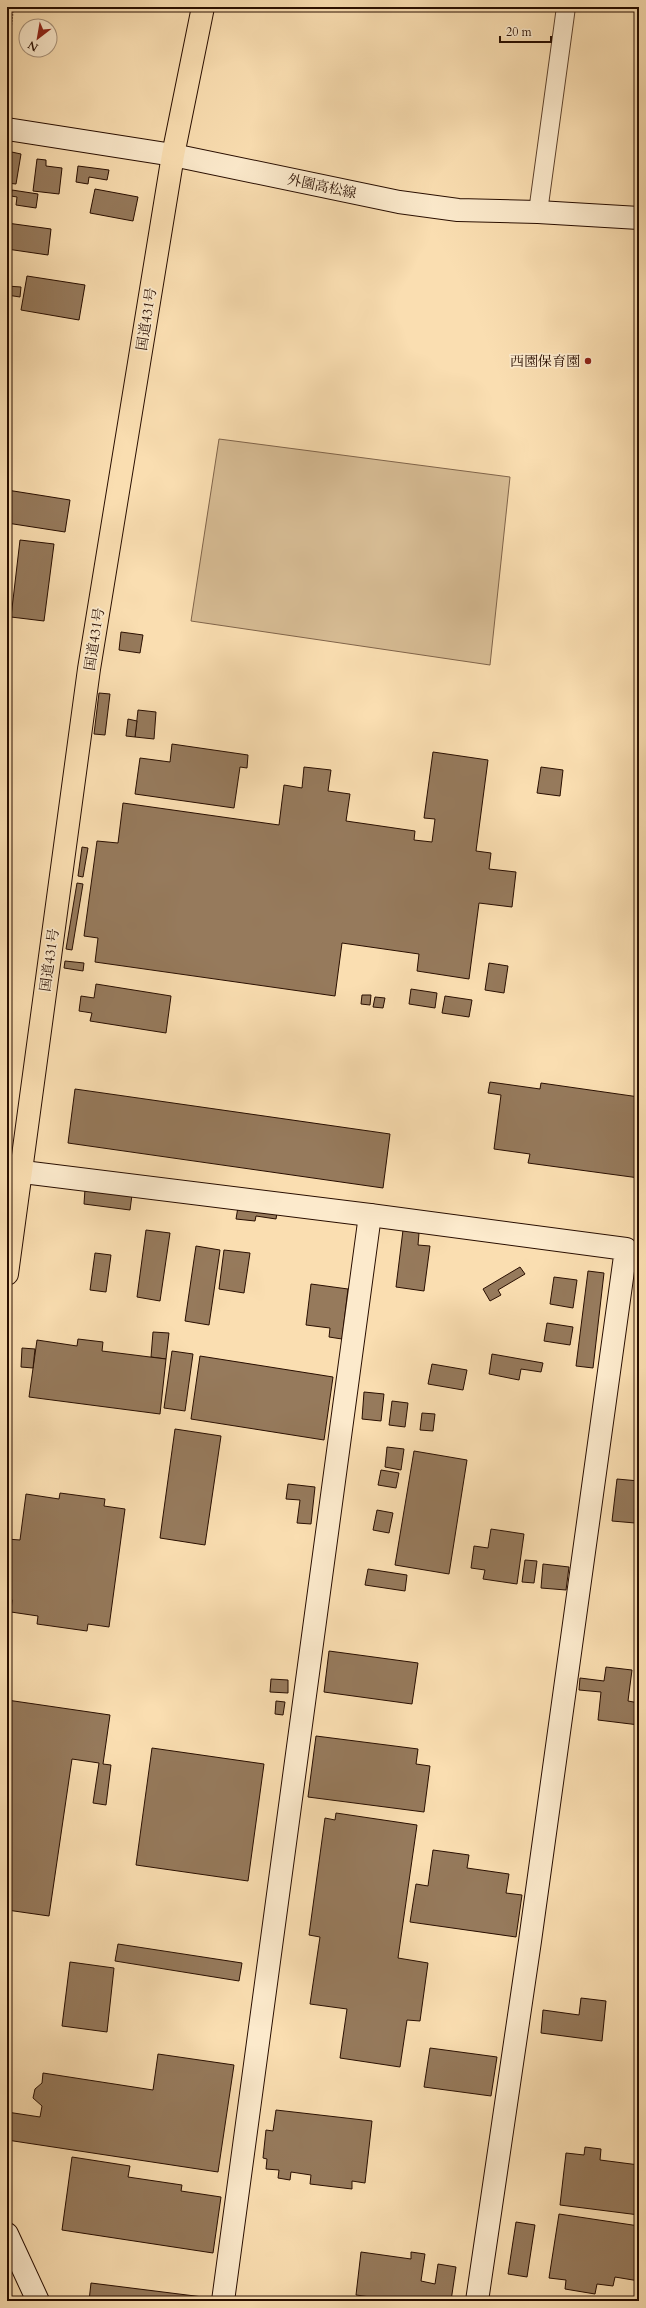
<svg xmlns="http://www.w3.org/2000/svg" width="646" height="2308" font-family="Cardo,'Noto Serif JP',serif">
<rect width="100%" height="100%" fill="#fadeb1"/>
<filter id="stains"><feTurbulence type="fractalNoise" baseFrequency=".005" numOctaves="4"/><feColorMatrix values="0 0 0 0 .2 0 0 0 0 .09 0 0 0 0 .02 0 0 0 .5 -.17"/></filter>
<radialGradient id="worn" r=".72"><stop offset=".6" stop-color="#630" stop-opacity="0"/><stop offset="1" stop-color="#630" stop-opacity=".3"/></radialGradient>
<polygon fill="#d6bb93" stroke="#80644a" points="219,439 510,477 490,665 191,621"/>
<g fill="#967a5c" stroke="#290e00">
<polygon points="7,151 21,154 16,184 7,183"/>
<polygon points="37,159 46,160 46,166 62,168 59,194 33,191"/>
<polygon points="78,166 109,170 107,180 89,177 88,184 76,182"/>
<polygon points="95,189 138,197 133,221 90,213"/>
<polygon points="12,190 38,194 36,208 16,205 17,197 11,196"/>
<polygon points="7,198 11,199 9,219 7,219"/>
<polygon points="7,223 51,229 48,255 7,249"/>
<polygon points="27,276 85,285 79,320 21,310"/>
<polygon points="7,286 21,287 20,297 7,295"/>
<polygon points="7,490 70,500 65,532 7,523"/>
<polygon points="20,540 54,544 44,621 11,617"/>
<polygon points="121,632 143,635 140,653 119,650"/>
<polygon points="99,693 110,694 105,735 94,734"/>
<polygon points="138,710 156,712 154,739 135,737"/>
<polygon points="128,719 137,721 135,737 126,736"/>
<polygon points="172,744 248,755 247,768 240,767 234,808 135,794 140,758 170,762"/>
<polygon points="433,752 488,760 476,851 491,853 489,869 516,872 512,907 479,903 469,979 417,971 419,954 342,943 335,996 95,962 98,938 84,936 97,841 118,843 123,803 279,825 284,785 302,788 304,767 331,770 328,791 350,794 346,821 415,831 414,840 432,842 435,819 424,818"/>
<polygon points="541,767 563,770 560,796 537,793"/>
<polygon points="82,847 88,848 83,877 78,876"/>
<polygon points="77,883 83,884 72,950 66,949"/>
<polygon points="65,961 84,963 83,971 64,968"/>
<polygon points="489,963 508,966 504,993 485,990"/>
<polygon points="96,984 171,996 166,1033 90,1021 92,1013 79,1011 81,996 94,998"/>
<polygon points="411,989 437,993 435,1008 409,1004"/>
<polygon points="362,995 371,995 370,1005 361,1004"/>
<polygon points="445,996 472,1000 469,1017 442,1013"/>
<polygon points="375,997 385,998 383,1008 373,1007"/>
<polygon points="490,1082 540,1089 541,1083 639,1097 639,1178 528,1163 530,1154 494,1149 501,1095 488,1093"/>
<polygon points="75,1089 390,1134 383,1188 68,1143"/>
<polygon points="85,1189 132,1195 130,1210 84,1204"/>
<polygon points="238,1207 277,1213 276,1219 256,1216 255,1221 236,1219"/>
<polygon points="146,1230 170,1233 160,1301 137,1297"/>
<polygon points="403,1230 419,1233 418,1245 430,1246 424,1291 396,1287"/>
<polygon points="196,1246 220,1250 209,1325 185,1321"/>
<polygon points="224,1250 250,1253 244,1293 219,1289"/>
<polygon points="95,1253 111,1255 106,1292 90,1290"/>
<polygon points="520,1267 525,1274 498,1290 501,1295 490,1301 483,1289"/>
<polygon points="588,1271 604,1273 593,1368 576,1366"/>
<polygon points="554,1277 577,1280 573,1308 550,1304"/>
<polygon points="311,1284 348,1289 342,1339 329,1337 330,1328 306,1325"/>
<polygon points="547,1323 573,1327 570,1345 544,1341"/>
<polygon points="153,1332 169,1333 166,1359 151,1357"/>
<polygon points="78,1339 103,1342 102,1351 166,1359 160,1414 29,1397 37,1340 77,1346"/>
<polygon points="22,1348 35,1349 33,1368 21,1367"/>
<polygon points="172,1351 193,1354 185,1411 164,1408"/>
<polygon points="492,1354 543,1363 541,1372 521,1369 519,1380 489,1374"/>
<polygon points="200,1356 333,1377 324,1440 191,1419"/>
<polygon points="432,1364 467,1370 463,1390 428,1384"/>
<polygon points="364,1392 384,1394 381,1421 362,1419"/>
<polygon points="392,1401 408,1403 405,1427 389,1425"/>
<polygon points="422,1413 435,1414 433,1431 420,1430"/>
<polygon points="175,1429 221,1436 205,1545 160,1538"/>
<polygon points="387,1447 404,1449 401,1470 385,1467"/>
<polygon points="414,1451 467,1460 449,1574 395,1565"/>
<polygon points="381,1470 399,1473 396,1488 378,1485"/>
<polygon points="617,1479 639,1481 635,1523 612,1521"/>
<polygon points="288,1484 315,1487 311,1524 297,1523 300,1500 286,1499"/>
<polygon points="60,1493 105,1499 104,1506 125,1509 109,1627 88,1624 87,1631 37,1624 38,1616 11,1612 12,1600 7,1593 7,1539 20,1540 26,1494 59,1499"/>
<polygon points="377,1510 393,1513 389,1533 373,1530"/>
<polygon points="491,1529 524,1534 517,1584 483,1579 485,1570 471,1568 474,1546 488,1548"/>
<polygon points="525,1560 537,1561 534,1583 522,1582"/>
<polygon points="543,1564 569,1567 566,1590 541,1588"/>
<polygon points="368,1569 407,1575 405,1591 365,1585"/>
<polygon points="329,1651 418,1663 412,1704 324,1692"/>
<polygon points="606,1667 632,1670 628,1701 639,1703 639,1725 598,1720 601,1692 579,1690 580,1678 604,1681"/>
<polygon points="271,1679 288,1680 288,1693 270,1692"/>
<polygon points="7,1700 110,1715 103,1764 111,1765 106,1805 93,1803 99,1763 72,1759 49,1916 7,1910"/>
<polygon points="276,1701 285,1702 283,1715 275,1714"/>
<polygon points="316,1736 418,1749 416,1764 430,1766 424,1812 308,1797"/>
<polygon points="152,1748 264,1764 248,1881 136,1865"/>
<polygon points="336,1813 417,1825 398,1958 428,1963 420,2021 407,2020 400,2067 340,2058 347,2009 310,2004 320,1937 309,1935 325,1818 335,1820"/>
<polygon points="433,1850 469,1855 467,1868 509,1874 506,1893 522,1895 516,1937 410,1922 416,1884 428,1886"/>
<polygon points="118,1944 242,1963 239,1981 115,1961"/>
<polygon points="70,1962 114,1968 107,2032 62,2026"/>
<polygon points="581,1998 606,2001 602,2041 541,2033 543,2010 579,2015"/>
<polygon points="430,2048 497,2057 491,2096 424,2087"/>
<polygon points="158,2054 234,2065 218,2172 7,2140 7,2112 40,2117 42,2106 33,2098 35,2089 42,2083 43,2073 153,2090"/>
<polygon points="276,2110 372,2121 365,2183 352,2181 352,2189 310,2184 311,2175 291,2172 290,2180 278,2178 279,2170 266,2169 267,2159 263,2158 266,2130 273,2131"/>
<polygon points="585,2147 601,2149 600,2160 639,2165 639,2215 560,2205 566,2153 584,2155"/>
<polygon points="72,2157 130,2166 128,2177 182,2185 181,2191 221,2197 213,2253 62,2230"/>
<polygon points="559,2214 639,2226 639,2281 615,2277 613,2286 597,2284 595,2294 565,2289 566,2280 549,2278"/>
<polygon points="516,2222 535,2225 527,2277 508,2274"/>
<polygon points="361,2252 411,2259 411,2252 425,2254 421,2281 435,2284 438,2264 456,2267 451,2301 399,2301 356,2295"/>
<polygon points="91,2283 203,2297 202,2301 89,2301"/>
</g>
<g fill="none" stroke-linecap="round" stroke-linejoin="round">
<defs>
<polyline id="street" points="538,212 566,7"/>
<g id="secondary">
<polyline points="7,129 173,155 399,202 458,210 538,212 639,218"/>
<polyline points="7,1170 370,1215 626,1249 530,1941 477,2301"/>
<polyline points="7,2234 38,2301"/>
<polyline points="223,2301 370,1215"/>
</g>
<polyline id="highway" points="7,1274 89,669 173,155 203,7"/>
</defs>
<use href="#street" stroke="#5d422c" stroke-width="20"/>
<use href="#secondary" stroke="#290e00" stroke-width="24"/>
<use href="#highway" stroke="#290e00" stroke-width="24"/>
<polyline stroke="#290e00" stroke-width="2.5" stroke-dasharray="1 2" stroke-linecap="butt" points="7,57 13,7"/>
<use href="#street" stroke="#fceacc" stroke-width="18"/>
<use href="#secondary" stroke="#fceacc" stroke-width="22"/>
<use href="#highway" stroke="#fadeb1" stroke-width="22"/>
</g>
<circle fill="#8f2418" stroke="#fceacc" stroke-width="1.5" cx="588" cy="361" r="4"/>
<g text-anchor="middle" stroke-width="3.5" stroke-linejoin="round" paint-order="stroke">
<g font-size="14" fill="#290e00" stroke="#fceacc">
<text transform="translate(322 186) rotate(12)" y="5">外園高松線</text>
<text transform="translate(146 319) rotate(-81)" y="5">国道431号</text>
<text transform="translate(94 639) rotate(-81)" y="5">国道431号</text>
<text transform="translate(49 960) rotate(-82)" y="5">国道431号</text>
</g>
<g font-size="14" fill="#290e00" stroke="#fceacc" text-anchor="end">
<text x="580" y="366">西園保育園</text>
</g>
</g>
<rect width="646" height="2308" fill="none" stroke="#fadeb1" stroke-width="24"/>
<rect x="8" y="8" width="630" height="2292" fill="none" stroke="#290e00" stroke-width="2"/>
<rect x="12" y="12" width="622" height="2284" fill="none" stroke="#290e00"/>
<g transform="translate(38 38) rotate(211)"><circle r="19" fill="#fceacc" stroke="#a8927a"/>
<path d="M0-3L7 15L0 10L-7 15Z" fill="#8f2418"/>
<text y="-6" font-size="11" font-weight="bold" text-anchor="middle" fill="#290e00">N</text>
</g>
<path d="M500 36v6h51v-6" fill="none" stroke="#290e00" stroke-width="2"/>
<text x="506" y="36" font-size="12" fill="#290e00" stroke="#fceacc" stroke-width="3" paint-order="stroke">20 m</text>
<rect width="100%" height="100%" filter="url(#stains)"/>
<rect width="100%" height="100%" fill="url(#worn)"/>
</svg>
